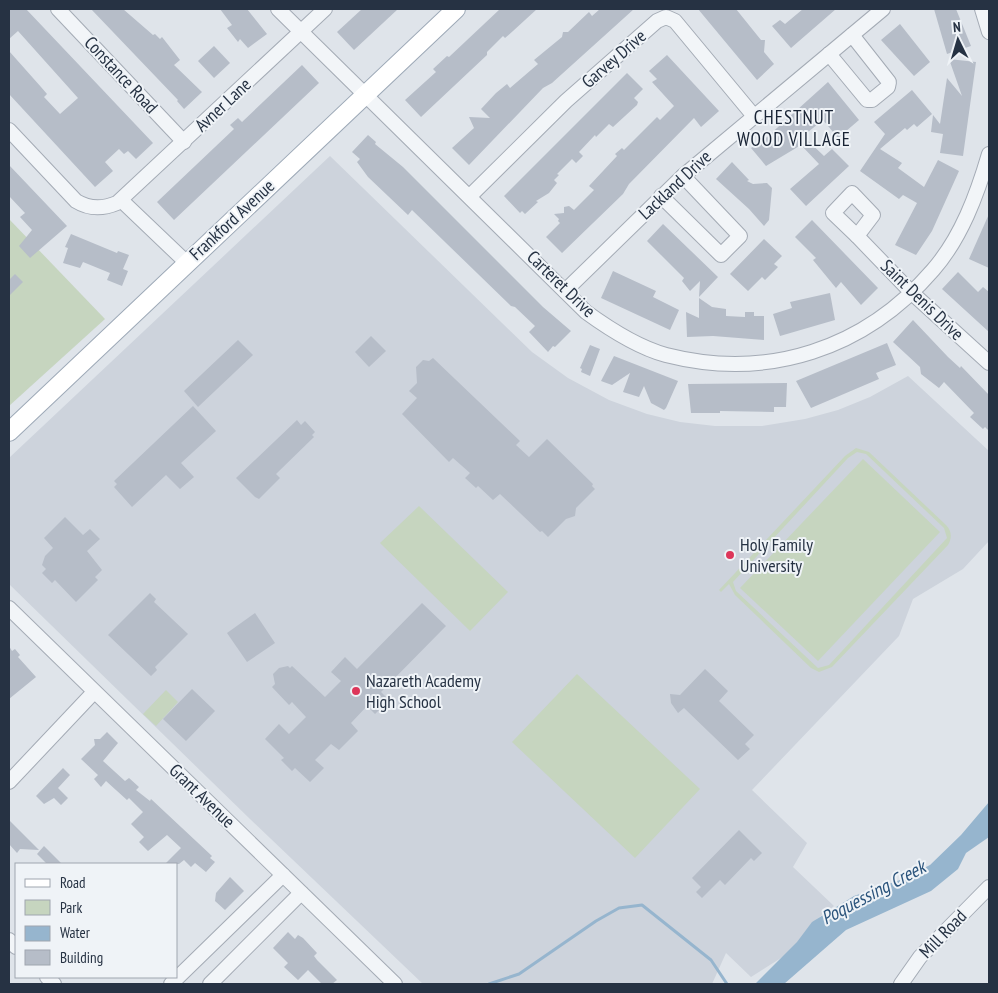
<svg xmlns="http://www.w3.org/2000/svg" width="998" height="993" font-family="'PT Sans Narrow',sans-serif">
<rect width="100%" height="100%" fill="#dfe4ea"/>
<polygon fill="#cdd3dc" points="330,156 532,352 568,378 609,400 647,414 680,422 715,426 762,426 805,419 838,410 870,397 908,376 989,451 989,541 963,569 913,599 899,636 752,790 807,843 793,867 834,906 817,919 792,951 751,977 726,953 712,984 423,984 250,819 9,584 9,458"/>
<g fill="#c6d5bf" fill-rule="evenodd">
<polygon points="9,219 105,319 9,406"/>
<path d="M856 448 869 452 946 525C952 531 952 538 948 545L832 667 819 672 811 668 735 595 729 584 721 592 719 590 845 456ZM857 452 866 454 944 528 947 538 829 665 818 668 736 591 733 582 848 458Z"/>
<polygon points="863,459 940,532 818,661 740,588"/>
<polygon points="419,506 508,592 470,631 380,543"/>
<polygon points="577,674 700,789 635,858 512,742"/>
<polygon points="166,690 178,702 156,726 143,714"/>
</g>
<polygon fill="#96b5ce" points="989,802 989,837 966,853 958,869 931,891 846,930 784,984 755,984 797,942 812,922 854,896 900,880 930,865 961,835"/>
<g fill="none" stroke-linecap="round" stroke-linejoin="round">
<polyline stroke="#96b5ce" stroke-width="3" points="489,984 519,974 596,921 619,908 642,905 711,960 727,984"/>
</g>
<g fill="#b6bdc8">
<polygon points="9,9 26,9 153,143 136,159 128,151 124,154 119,149 105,162 113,171 95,187 9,94 9,51 41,87 47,94 44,97 60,114 78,98 18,31 9,39"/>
<polygon points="91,9 123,9 153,35 155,34 160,39 162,37 180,60 174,65 202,92 184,109 177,101 178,100"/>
<polygon points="220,9 247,9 267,34 248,48 240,39 238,42 227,28 232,25"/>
<polygon points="362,9 398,9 354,50 337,32"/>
<polygon points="500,9 537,9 513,31 505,38 503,36 487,52 487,55 421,117 405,100 436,72 433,69 447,56 449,57"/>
<polygon points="600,9 634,9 552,83 543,88 469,165 452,148 474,128 469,117 490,118 481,109 496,93 507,84 510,88 538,64 534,60 562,37 563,32 568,32 589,12 592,16"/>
<polygon points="698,9 736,9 761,40 765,40 764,52 774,64 757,80"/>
<polygon points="803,9 836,9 791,48 772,26 780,20 785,24"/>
<polygon points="934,9 956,9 971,46 947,54"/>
<polygon points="900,24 930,62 914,76 881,40"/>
<polygon points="214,46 230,63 214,78 198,61"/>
<polygon points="667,55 719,111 701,127 694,118 629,184 623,194 562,253 546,237 560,223 558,221 559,219 554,214 564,213 564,207 569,206 574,210 594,190 589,186 617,156 615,154 622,148 624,150 657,117 660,120 674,106 652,82 657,79 649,71"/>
<polygon points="949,59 976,62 963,156 940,153 943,134 931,132 933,115 940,124 947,78 962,96"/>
<polygon points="302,65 319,83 174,220 157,202 234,129 230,125 238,118 242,122"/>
<polygon points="627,73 643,89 634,98 638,102 637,105 613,127 609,124 596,137 595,135 579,152 583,156 576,163 572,159 557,174 559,175 554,180 557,183 549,193 536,201 538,202 525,214 522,211 520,213 504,196"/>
<polygon points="828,82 859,120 838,138 823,120 803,136 824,156 832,149 849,166 806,206 790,189 819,164 801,145 766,166 751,148 767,137"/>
<polygon points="912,90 932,114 917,127 914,124 907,130 905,128 880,149 902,163 898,168 924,187 938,160 959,171 932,231 916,255 895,245 917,203 903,195 899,199 860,171 885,134 874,122"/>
<polygon points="368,135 376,142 375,144 403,167 543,307 571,331 555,347 553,346 548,352 529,332 535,326 515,307 511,306 412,210 408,215 368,177 357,162 360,159 352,152"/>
<polygon points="732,162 749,180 747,181 753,184 767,183 772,188 769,220 764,226 749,209 716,179"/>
<polygon points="9,165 67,226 30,258 19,246 32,230 20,217 25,213 9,196"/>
<polygon points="989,214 989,268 969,259"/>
<polygon points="812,220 878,288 861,305 841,282 836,288 813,260 816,258 795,237"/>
<polygon points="663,224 718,277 699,297 700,281 690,291 682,281 684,278 647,241"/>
<polygon points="71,234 117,253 118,251 129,255 123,269 128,271 122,286 107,280 110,273 83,262 80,268 63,263 68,248 65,247"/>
<polygon points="764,239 782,256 774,264 778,267 765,280 762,277 748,291 730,274"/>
<polygon points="613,271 656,291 653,297 679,310 670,330 601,298"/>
<polygon points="958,272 978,292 983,287 989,292 989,332 942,289"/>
<polygon points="15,274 23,282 9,296 9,280"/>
<polygon points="830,293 835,320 780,336 773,314 792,308 790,302"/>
<polygon points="699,298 712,307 726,309 726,316 745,317 745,312 754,312 754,316 764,316 764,340 713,336 687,337 686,312 699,318"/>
<polygon points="913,320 948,357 960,368 961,366 989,395 989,431 985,427 983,429 970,417 974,413 944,382 939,388 921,374 920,367 893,342"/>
<polygon points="371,336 386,351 369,367 355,352"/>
<polygon points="238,340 253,355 198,407 184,391"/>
<polygon points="887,343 896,365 876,373 879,379 811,408 796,381"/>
<polygon points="590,345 600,349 590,376 581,372 582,369 580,368"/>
<polygon points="614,356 678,381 666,408 664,410 651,403 644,386 639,397 623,392 630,373 612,385 601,381"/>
<polygon points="433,358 520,441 516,445 529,457 547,439 593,484 592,486 595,489 576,508 575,516 566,519 548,537 542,531 540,532 500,494 493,500 478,486 476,488 465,478 470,473 453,458 449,462 402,414 417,398 409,391 417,383 416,367 423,360 429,361"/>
<polygon points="787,383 786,407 774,407 774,412 720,411 720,413 691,413 688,384"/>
<polygon points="193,406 216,431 181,463 194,477 180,489 166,475 132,507 114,487 117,484 114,481"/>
<polygon points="297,420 301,425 305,421 315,432 312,435 314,437 276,474 280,478 259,499 255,497 236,478"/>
<polygon points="65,517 83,535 90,529 100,539 87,551 102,570 95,577 98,580 76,602 55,580 52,583 42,573 46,569 42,565 45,556 53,548 44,538"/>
<polygon points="150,593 156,599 154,602 188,634 155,667 157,670 151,676 108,635"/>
<polygon points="422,603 446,626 381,692 389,700 375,714 367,706 351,723 358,731 339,750 331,744 315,760 324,768 310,782 295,768 292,771 281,760 284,758 265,739 279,724 289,734 306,717 292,702 289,705 272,687 275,684 273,674 279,668 288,666 290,668 292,666 325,697 341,681 331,672 345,657 357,669"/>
<polygon points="255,613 275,643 247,662 227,633"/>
<polygon points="9,646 12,651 15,649 20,655 18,657 36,677 9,699"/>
<polygon points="705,669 728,691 719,701 754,735 745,744 750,749 738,760 684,708 678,713 671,703 670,694 680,695"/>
<polygon points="192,689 215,711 186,741 163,719"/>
<polygon points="107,732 118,743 103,761 125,781 129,778 139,787 136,790 150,801 151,799 212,856 210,858 215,862 206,872 195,863 191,867 184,860 179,864 165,864 181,848 167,835 148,851 139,842 144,837 131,824 143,812 129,798 127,800 106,781 101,787 94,779 98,775 81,759 95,745 94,739 100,739"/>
<polygon points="63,768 70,775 58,788 68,798 61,805 54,798 44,804 36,796"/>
<polygon points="9,820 39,850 20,849 17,853 9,844"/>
<polygon points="739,830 762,853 754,861 751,858 725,885 720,880 702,898 696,892 701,887 692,878"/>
<polygon points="44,846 62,864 47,864 37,854"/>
<polygon points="230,877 244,891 225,910 215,901 216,893"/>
<polygon points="288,932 295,939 298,935 303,938 317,953 314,956 317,960 337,980 332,984 322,984 308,970 298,980 284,967 288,963 273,948"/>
</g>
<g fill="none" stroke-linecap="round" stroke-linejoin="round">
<defs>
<g id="minor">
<polyline points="58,9 184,142"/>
<path d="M278 9 586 312C608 328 640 348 666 355 768 381 865 349 933 270 961 238 977 195 989 154"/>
<polyline points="982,9 989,32"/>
<polyline points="829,54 867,100 872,100 888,87 889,82 852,35"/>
<path d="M9 130 76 201C89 209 103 209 117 203L325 9"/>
<polygon points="852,193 873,215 857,236 833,213"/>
<polyline points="470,196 566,101 657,21 666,17 675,21 753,115"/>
<polyline points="661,196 721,255 740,236 683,176"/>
<polyline points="122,201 187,263"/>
<polyline points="857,236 911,292 989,363"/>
<polyline points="565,291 683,176 883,9"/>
<polyline points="9,608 395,984"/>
<polyline points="9,782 94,692"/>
<polyline points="9,940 16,947"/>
<polyline points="47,977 54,984"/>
<polyline points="171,984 283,875"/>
<polyline points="210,984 301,893"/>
<polyline points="901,984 920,957 989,887"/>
</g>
<polyline id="major" points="9,432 456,9"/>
</defs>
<use href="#minor" stroke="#a4abb5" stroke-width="16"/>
<use href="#major" stroke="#9da9b7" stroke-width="20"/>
<use href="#minor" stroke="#f2f5f8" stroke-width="14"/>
<use href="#major" stroke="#fff" stroke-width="18"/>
</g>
<g fill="#dd365a" stroke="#eff3f7" stroke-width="2">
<circle cx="730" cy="555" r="5"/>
<circle cx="356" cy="691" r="5"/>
</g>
<g text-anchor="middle" stroke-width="4" stroke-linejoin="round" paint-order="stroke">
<g font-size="18" fill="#263243" stroke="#eff3f7">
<text transform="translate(614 59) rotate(-41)" y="6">Garvey Drive</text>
<text transform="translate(121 75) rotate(47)" y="6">Constance Road</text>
<text transform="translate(223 105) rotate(-43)" y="6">Avner Lane</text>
<text transform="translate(675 185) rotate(-43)" y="6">Lackland Drive</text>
<text transform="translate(232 220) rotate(-43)" y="6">Frankford Avenue</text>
<text transform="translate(561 284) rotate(44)" y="6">Carteret Drive</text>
<text transform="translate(922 300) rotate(44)" y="6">Saint Denis Drive</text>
<text transform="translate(202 796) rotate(44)" y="6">Grant Avenue</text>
<text transform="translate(943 934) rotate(-46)" y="6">Mill Road</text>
</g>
<g font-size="18" fill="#263243" stroke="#eff3f7" text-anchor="start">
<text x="740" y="551">Holy Family<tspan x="740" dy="21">University</tspan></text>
<text x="366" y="687">Nazareth Academy<tspan x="366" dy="21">High School</tspan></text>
</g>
<g font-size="19" letter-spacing="1" fill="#182334" stroke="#eff3f7">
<text x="794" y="124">CHESTNUT<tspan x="794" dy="22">WOOD VILLAGE</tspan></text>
</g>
<g font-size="19" font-style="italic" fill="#2b547c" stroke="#eff3f7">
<text transform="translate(873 892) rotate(-28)" y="7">Poquessing Creek</text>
</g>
</g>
<rect width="998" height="993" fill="none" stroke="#263243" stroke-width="20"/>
<rect x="15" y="863" width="162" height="115" fill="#eff3f7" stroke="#9fa6af"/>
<rect x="25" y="879" width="25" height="8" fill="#ffffff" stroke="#9fa6af"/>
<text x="60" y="888" font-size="15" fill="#263243">Road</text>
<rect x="25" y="900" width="25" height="15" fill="#c6d5bf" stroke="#9fa6af"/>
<text x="60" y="913" font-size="15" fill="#263243">Park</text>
<rect x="25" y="926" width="25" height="15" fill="#96b5ce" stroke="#9fa6af"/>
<text x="60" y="938" font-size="15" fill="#263243">Water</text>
<rect x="25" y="950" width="25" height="15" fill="#b6bdc8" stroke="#9fa6af"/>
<text x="60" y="963" font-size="15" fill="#263243">Building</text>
<g transform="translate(958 40) rotate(355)" stroke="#eff3f7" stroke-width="4" paint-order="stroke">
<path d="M0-4L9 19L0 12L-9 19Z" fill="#263243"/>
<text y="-8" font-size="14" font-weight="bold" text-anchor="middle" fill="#263243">N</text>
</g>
</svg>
